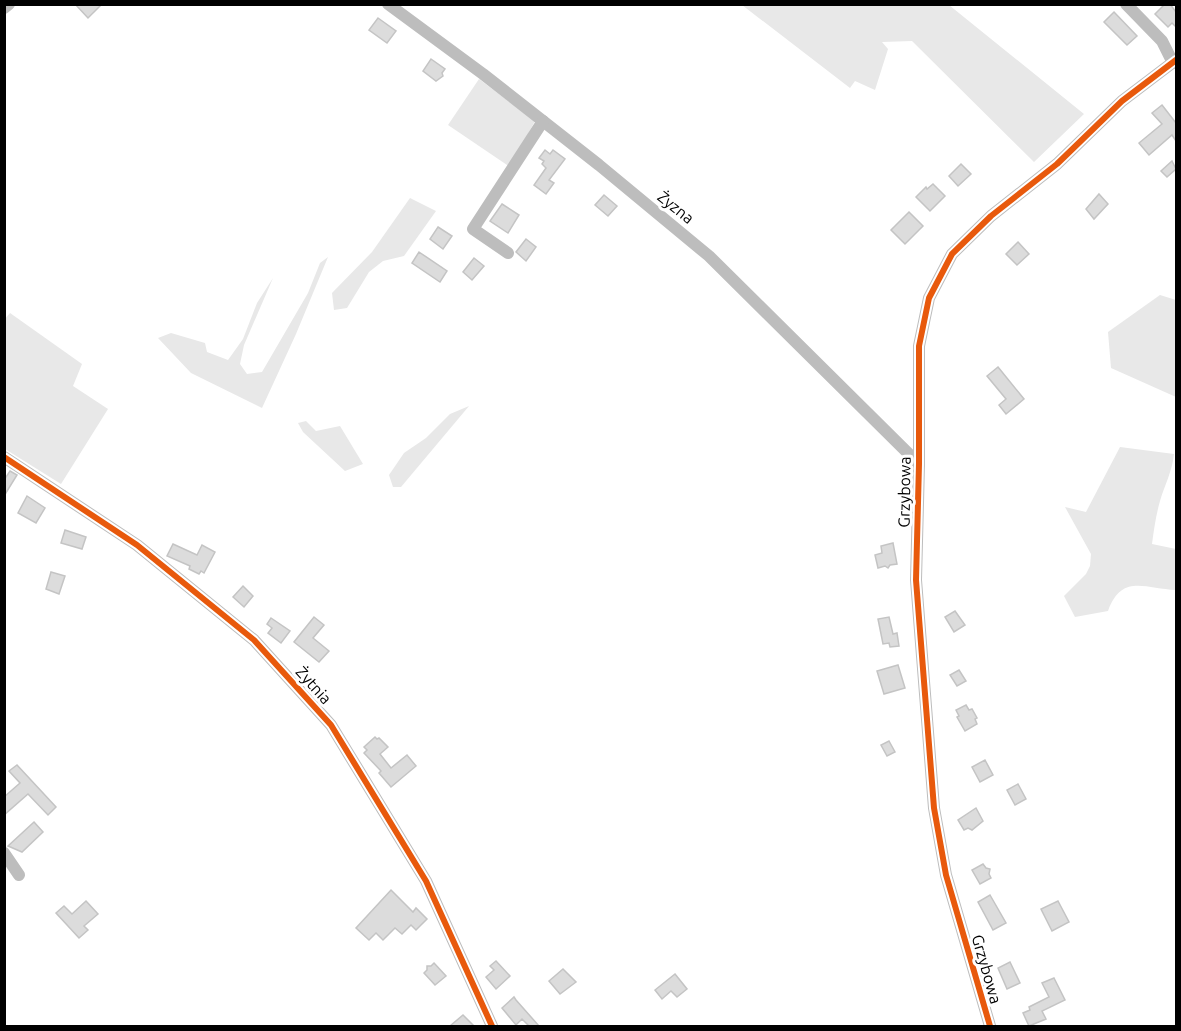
<svg xmlns="http://www.w3.org/2000/svg" width="1181" height="1031" font-family="Ubuntu,sans-serif">
<rect width="100%" height="100%" fill="#fff"/>
<g fill="#e8e8e8">
<polygon points="742,5 949,5 1084,114 1034,162 912,41 882,42 888,49 875,90 855,81 850,88"/>
<polygon points="479,79 535,121 510,167 448,125"/>
<polygon points="410,198 436,211 404,256 383,261 369,272 347,308 334,310 332,293 372,252"/>
<polygon points="328,257 296,334 262,408 191,373 158,338 171,333 205,343 207,352 228,360 243,339 257,303 273,278 244,345 240,364 247,374 262,372 308,293 320,263"/>
<polygon points="1160,295 1176,300 1176,397 1111,368 1108,332"/>
<polygon points="10,313 82,364 73,386 108,409 61,484 5,449 4,320"/>
<polygon points="469,406 401,487 393,487 389,475 404,453 426,438 450,414"/>
<polygon points="306,421 316,431 340,426 363,464 345,471 303,432 298,423"/>
<path d="M1120 447 1174 454C1172 472 1165 484 1160 501 1156 515 1154 529 1152 544L1176 549V590C1145 589 1122 573 1108 611L1075 617 1064 596 1086 574 1090 566 1091 554 1065 507 1086 512Z"/>
</g>
<g fill="#dcdcdc" stroke="#c4c4c4" stroke-width="1.5">
<polygon points="75,4 102,4 88,18"/>
<polygon points="1165,4 1170,4 1176,12 1176,27 1172,23 1168,27 1155,14"/>
<polygon points="1114,12 1137,36 1127,45 1104,22"/>
<polygon points="378,18 396,31 387,43 369,30"/>
<polygon points="431,59 445,69 442,73 443,76 436,81 423,71"/>
<polygon points="1162,105 1176,123 1176,141 1172,135 1149,155 1139,143 1162,124 1152,113"/>
<polygon points="545,150 550,154 553,150 565,159 549,180 554,183 546,194 534,185 546,168 542,164 544,161 539,158"/>
<polygon points="1172,161 1176,169 1167,177 1161,171"/>
<polygon points="961,164 971,174 958,186 949,176"/>
<polygon points="933,184 945,196 930,211 916,197 926,187 927,189"/>
<polygon points="1099,194 1108,204 1094,219 1086,209"/>
<polygon points="604,195 617,206 608,216 595,205"/>
<polygon points="502,204 519,215 508,233 490,221"/>
<polygon points="909,212 923,226 905,244 891,230"/>
<polygon points="438,227 452,236 443,249 430,239"/>
<polygon points="526,239 536,247 526,261 516,252"/>
<polygon points="1018,242 1029,254 1017,265 1006,254"/>
<polygon points="419,252 447,271 440,282 412,263"/>
<polygon points="474,258 484,266 472,280 463,272"/>
<polygon points="998,367 1024,399 1006,414 999,405 1006,399 987,376"/>
<polygon points="10,471 17,475 4,496 4,480"/>
<polygon points="27,496 45,508 36,523 18,513"/>
<polygon points="65,530 86,537 82,549 61,543"/>
<polygon points="893,543 897,564 890,565 888,568 885,566 878,568 875,555 882,553 881,546"/>
<polygon points="173,544 197,555 202,545 215,552 204,573 201,571 199,574 189,569 190,566 167,556"/>
<polygon points="51,572 65,576 59,594 46,589"/>
<polygon points="243,586 253,596 244,607 233,597"/>
<polygon points="955,611 965,625 954,632 945,617"/>
<polygon points="314,617 324,625 313,638 329,651 319,662 294,642"/>
<polygon points="889,617 893,634 897,633 899,646 890,647 889,643 883,644 878,619"/>
<polygon points="271,618 290,631 281,643 268,633 272,628 267,624"/>
<polygon points="898,665 905,688 884,694 877,671"/>
<polygon points="959,670 966,681 957,686 950,675"/>
<polygon points="966,705 969,710 972,709 977,718 975,719 977,724 965,731 957,717 959,716 956,710"/>
<polygon points="375,737 377,739 379,738 388,747 380,754 391,768 407,755 416,766 391,787 379,773 381,771 364,753 367,750 364,747"/>
<polygon points="889,741 895,752 887,756 881,745"/>
<polygon points="985,760 993,775 980,782 972,767"/>
<polygon points="17,765 56,807 48,815 28,794 4,815 4,797 20,783 9,771"/>
<polygon points="1018,784 1026,799 1015,805 1007,790"/>
<polygon points="976,808 983,821 972,830 968,828 964,830 958,820"/>
<polygon points="34,822 43,832 22,852 8,846"/>
<polygon points="983,864 986,868 990,869 989,874 991,878 980,884 972,870"/>
<polygon points="391,890 413,912 416,908 427,919 416,930 411,925 402,934 395,928 383,940 376,933 369,940 356,928"/>
<polygon points="990,895 1006,923 993,930 978,902"/>
<polygon points="86,901 98,914 84,926 88,930 79,938 56,913 64,906 72,914"/>
<polygon points="1058,901 1069,922 1052,931 1041,909"/>
<polygon points="496,961 510,976 496,989 486,977 494,970 490,966"/>
<polygon points="1010,962 1020,983 1007,989 998,968"/>
<polygon points="434,963 446,976 435,985 424,973 427,970 427,966 431,966"/>
<polygon points="563,969 576,982 560,994 549,981"/>
<polygon points="675,974 687,989 677,997 671,991 662,999 655,990"/>
<polygon points="1054,978 1065,1000 1042,1011 1046,1019 1029,1026 1023,1013 1030,1010 1029,1007 1049,997 1042,983"/>
<polygon points="514,997 516,1000 539,1026 529,1026 522,1019 516,1025 502,1008"/>
<polygon points="463,1015 474,1026 450,1026"/>
</g>
<g fill="none" stroke-linecap="round" stroke-linejoin="round">
<g stroke="#bdbdbd" stroke-width="12">
<polyline points="388,4 483,74 599,165 709,256 919,464"/>
<polyline points="1126,4 1162,41 1173,63"/>
<polyline points="4,8 9,4"/>
<polyline points="508,253 473,229 543,121"/>
<polyline points="4,457 137,545 254,640 331,725 426,881 492,1026"/>
<polyline points="4,853 19,875"/>
<polyline points="990,1026 946,875 934,808 916,580 919,464 919,346 929,298 952,254 991,216 1057,164 1122,101 1176,60"/>
</g>
<defs>
<g id="cycleway">
<polyline points="4,457 137,545 254,640 331,725 426,881 492,1026"/>
<polyline points="990,1026 946,875 934,808 916,580 919,464 919,346 929,298 952,254 991,216 1057,164 1122,101 1176,60"/>
</g>
</defs>
<use href="#cycleway" stroke="#fff" stroke-width="10"/>
<use href="#cycleway" stroke="#e8590c" stroke-width="6"/>
</g>
<g text-anchor="middle" stroke-width="6" stroke-linejoin="round" paint-order="stroke">
<g font-size="16" fill="#000" stroke="#fff">
<text transform="translate(676 207) rotate(39)" y="6">Żyzna</text>
<text transform="translate(904 492) rotate(-89)" y="6">Grzybowa</text>
<text transform="translate(314 685) rotate(48)" y="6">Żytnia</text>
<text transform="translate(987 969) rotate(74)" y="6">Grzybowa</text>
</g>
</g>
<rect width="1181" height="1031" fill="none" stroke="#000000" stroke-width="12"/>
</svg>
